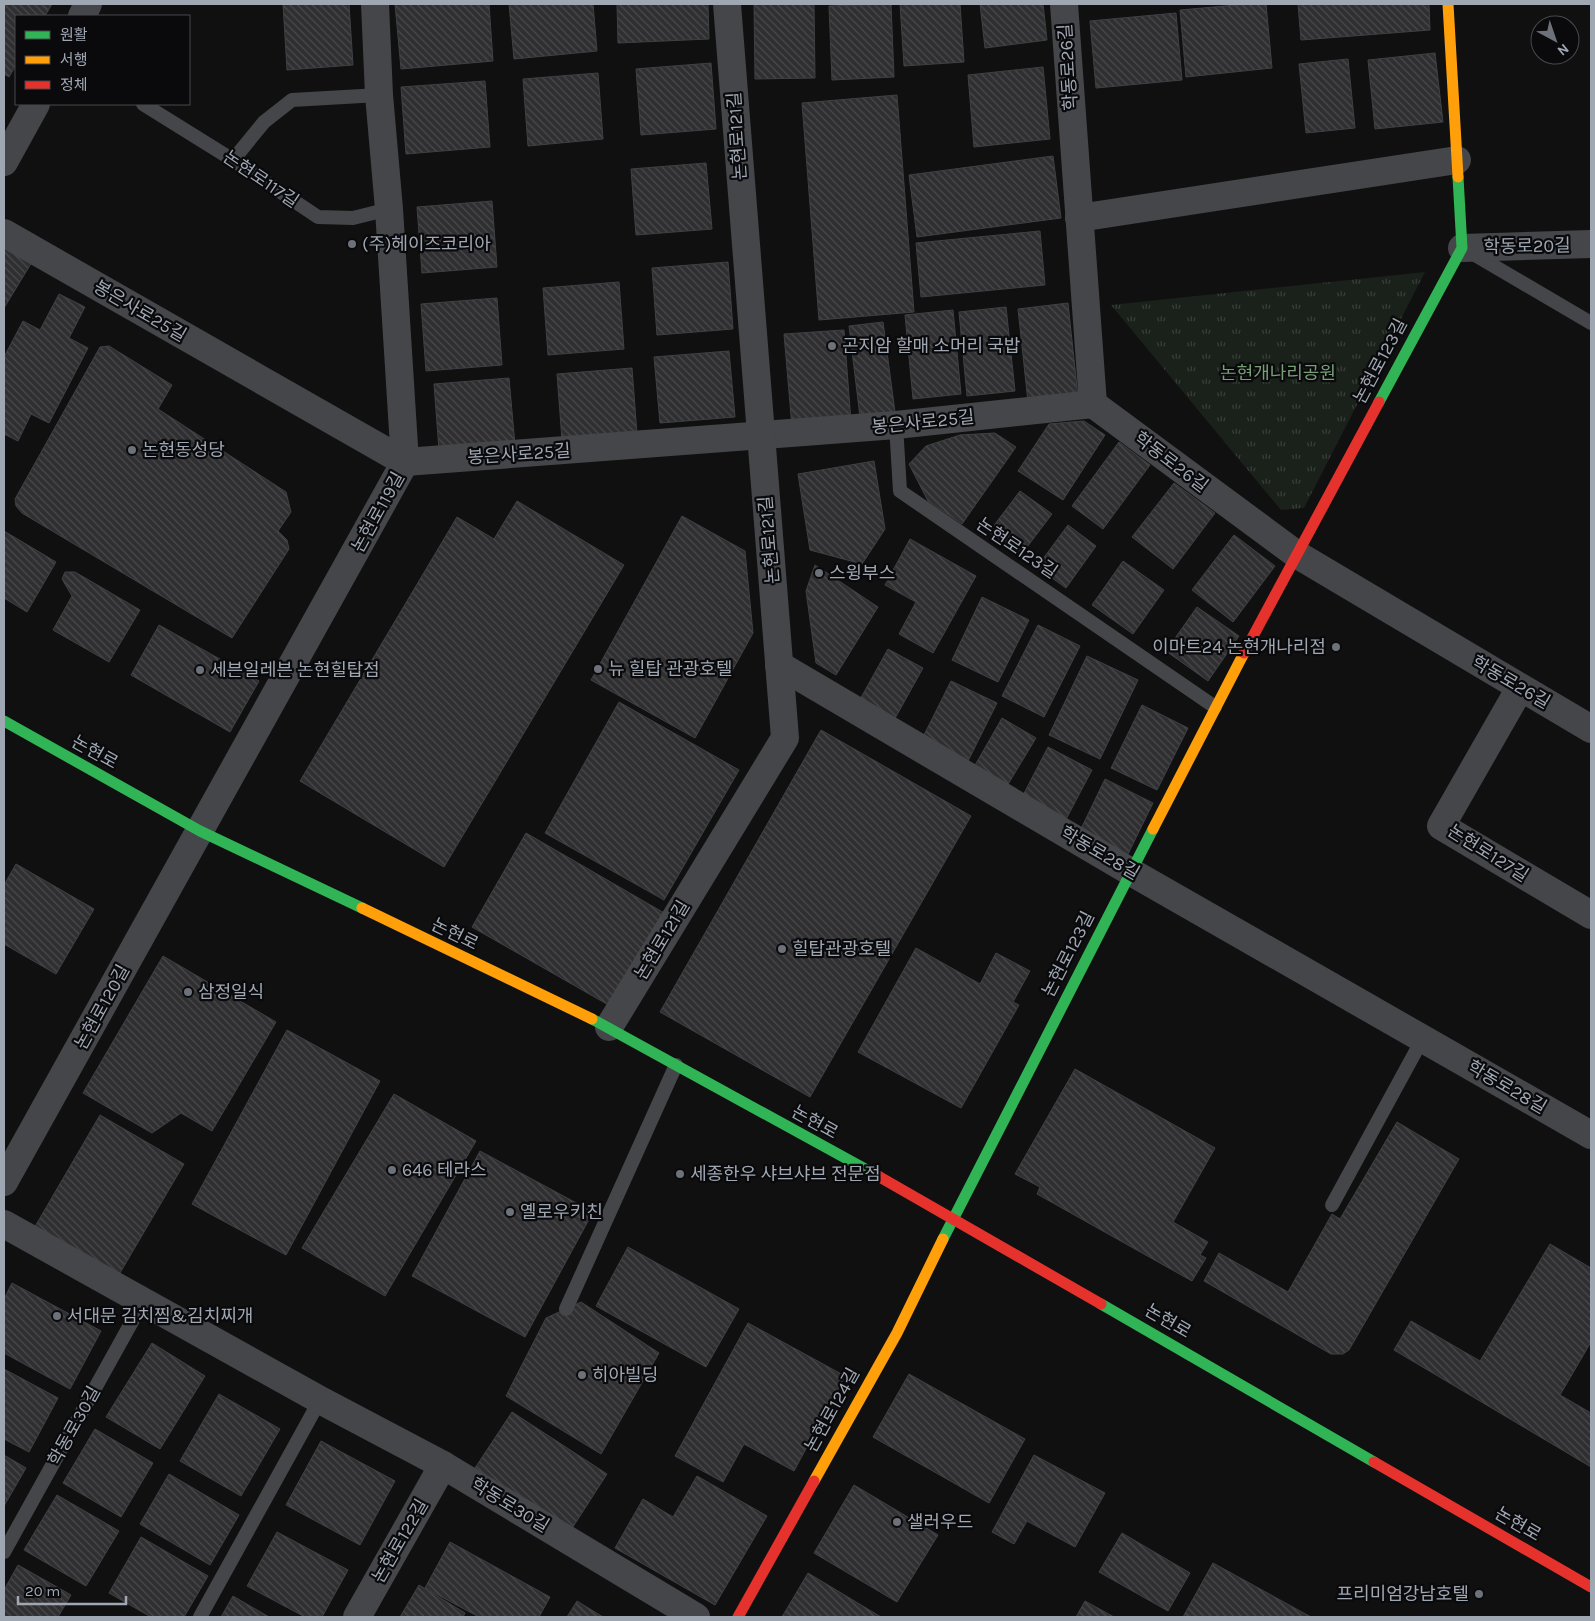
<svg xmlns="http://www.w3.org/2000/svg" width="1595" height="1621" font-family="Karla,'Noto Sans KR',sans-serif">
<defs>
<pattern id="park-tufts" width="24" height="20" patternUnits="userSpaceOnUse" patternTransform="scale(1.25)"><rect width="24" height="20" fill="#1a201a"/><path d="M3 7l-1-3M5 7V3M7 7l1-3M15 17l-1-3M17 17v-4M19 17l1-3" fill="none" stroke="#383e39"/></pattern>
<pattern id="building-back-hatch" width="6" height="6" patternUnits="userSpaceOnUse" patternTransform="scale(1.25)"><rect width="6" height="6" fill="#2f2f31"/><path d="M-1 5l2 2M0 0l6 6M5-1l2 2" fill="none" stroke="#4a4a4c"/></pattern>
</defs>
<rect width="100%" height="100%" fill="#101010"/>
<polygon fill="url(#park-tufts)" points="1425,272 1304,508 1281,510 1111,305"/>
<g fill="url(#building-back-hatch)" stroke="#3e4044">
<polygon points="4,4 52,4 45,16 16,16 16,65 9,77 4,74"/>
<polygon points="283,4 349,4 353,65 287,70"/>
<polygon points="395,4 489,4 493,61 401,69"/>
<polygon points="509,4 593,4 597,51 514,59"/>
<polygon points="617,4 708,4 709,39 618,43"/>
<polygon points="754,4 814,4 815,78 755,79"/>
<polygon points="891,4 894,77 832,80 829,6"/>
<polygon points="900,4 960,4 964,62 904,66"/>
<polygon points="980,4 1043,4 1047,40 985,48"/>
<polygon points="1248,4 1266,4 1272,68 1186,77 1180,10"/>
<polygon points="1298,4 1429,4 1430,30 1301,40"/>
<polygon points="1176,13 1182,80 1096,88 1090,21"/>
<polygon points="1435,53 1443,122 1375,129 1368,60"/>
<polygon points="1348,59 1355,128 1306,133 1299,64"/>
<polygon points="711,63 716,129 641,135 636,69"/>
<polygon points="1043,67 1050,139 974,147 968,75"/>
<polygon points="598,73 603,139 528,146 523,79"/>
<polygon points="485,81 490,147 406,154 401,87"/>
<polygon points="897,95 914,312 819,320 802,103"/>
<polygon points="1053,156 1061,218 917,237 909,175"/>
<polygon points="706,163 712,229 636,235 631,169"/>
<polygon points="492,201 497,267 422,273 417,207"/>
<polygon points="1040,231 1045,285 921,297 916,243"/>
<polygon points="4,245 32,262 4,308"/>
<polygon points="728,262 733,329 657,335 652,268"/>
<polygon points="619,282 624,349 548,355 543,288"/>
<polygon points="59,294 85,307 69,338 88,348 49,423 31,414 18,441 4,434 4,357 23,321 40,330"/>
<polygon points="497,298 502,365 426,371 421,304"/>
<polygon points="1068,303 1078,397 1028,402 1018,309"/>
<polygon points="1006,307 1015,391 967,396 959,312"/>
<polygon points="953,310 961,394 913,399 905,315"/>
<polygon points="883,322 895,412 860,417 849,326"/>
<polygon points="844,330 851,422 792,427 784,334"/>
<polygon points="109,346 172,385 158,409 286,492 291,512 278,531 287,540 289,549 232,638 22,513 16,506 15,499 100,347"/>
<polygon points="729,351 735,417 660,423 654,357"/>
<polygon points="632,368 637,434 562,440 557,374"/>
<polygon points="509,378 515,445 439,450 434,384"/>
<polygon points="1084,421 1105,435 1063,500 1018,471 1049,424"/>
<polygon points="995,433 1016,447 962,524 928,501 909,464 926,446 960,435"/>
<polygon points="1119,442 1150,465 1103,529 1072,506"/>
<polygon points="874,461 885,529 862,564 810,550 798,474"/>
<polygon points="1174,483 1215,513 1173,569 1132,537"/>
<polygon points="1020,491 1052,514 1021,555 989,532"/>
<polygon points="517,501 624,565 444,867 300,781 457,517 494,539"/>
<polygon points="682,516 745,551 753,633 695,738 591,680"/>
<polygon points="1068,525 1096,546 1066,588 1037,567"/>
<polygon points="4,531 56,562 27,612 4,598"/>
<polygon points="1234,535 1275,566 1233,622 1192,590"/>
<polygon points="910,539 976,576 933,653 899,634 916,602 885,585"/>
<polygon points="1123,561 1164,590 1133,634 1092,605"/>
<polygon points="815,565 878,607 836,675 816,663 806,591"/>
<polygon points="65,572 75,572 140,610 109,662 53,630 72,596 62,579"/>
<polygon points="982,597 1029,620 998,682 952,660"/>
<polygon points="1197,607 1239,636 1208,681 1166,651"/>
<polygon points="159,625 259,681 230,732 131,675"/>
<polygon points="1038,625 1080,646 1044,717 1002,696"/>
<polygon points="888,649 923,668 893,722 858,703"/>
<polygon points="1087,656 1138,680 1100,759 1049,735"/>
<polygon points="951,681 997,703 966,765 920,743"/>
<polygon points="619,702 739,770 664,900 545,833"/>
<polygon points="1142,705 1188,728 1157,790 1111,768"/>
<polygon points="1002,718 1036,738 1007,786 974,767"/>
<polygon points="821,730 971,816 810,1097 660,1012"/>
<polygon points="1048,747 1092,770 1063,825 1019,803"/>
<polygon points="1105,779 1153,803 1127,856 1079,833"/>
<polygon points="526,833 666,914 612,1007 472,927"/>
<polygon points="16,864 94,909 56,974 4,944 4,885"/>
<polygon points="916,948 980,984 996,953 1030,971 1013,1002 1019,1005 961,1108 858,1052"/>
<polygon points="163,956 276,1022 212,1131 181,1113 152,1133 83,1093"/>
<polygon points="287,1030 380,1081 286,1255 192,1204"/>
<polygon points="1075,1069 1215,1148 1173,1222 1208,1242 1200,1255 1206,1258 1192,1281 1037,1194 1040,1187 1015,1174"/>
<polygon points="394,1094 476,1141 385,1296 302,1248"/>
<polygon points="100,1115 184,1164 117,1278 33,1230"/>
<polygon points="1397,1122 1459,1159 1349,1350 1343,1354 1331,1354 1204,1281 1219,1253 1288,1292 1332,1214 1340,1219"/>
<polygon points="480,1151 593,1212 525,1337 412,1276"/>
<polygon points="1550,1244 1591,1268 1591,1342 1560,1395 1591,1413 1591,1467 1394,1350 1411,1321 1480,1361"/>
<polygon points="628,1247 739,1309 706,1367 596,1306"/>
<polygon points="12,1283 101,1331 70,1389 4,1353 4,1299"/>
<polygon points="581,1302 659,1353 601,1454 506,1396 546,1318"/>
<polygon points="748,1323 845,1376 794,1471 744,1444 723,1482 675,1456"/>
<polygon points="152,1343 205,1376 160,1449 106,1417"/>
<polygon points="4,1369 58,1398 29,1452 4,1439"/>
<polygon points="909,1374 1025,1439 989,1503 873,1437"/>
<polygon points="219,1394 280,1429 241,1496 180,1461"/>
<polygon points="512,1412 607,1474 569,1533 473,1471"/>
<polygon points="95,1429 153,1463 121,1517 63,1483"/>
<polygon points="321,1441 395,1481 360,1545 286,1505"/>
<polygon points="4,1455 26,1468 4,1506"/>
<polygon points="1034,1455 1105,1493 1075,1547 1027,1521 1014,1544 992,1532"/>
<polygon points="169,1474 239,1515 210,1565 140,1524"/>
<polygon points="697,1476 767,1516 715,1605 615,1548 643,1499 673,1517"/>
<polygon points="854,1485 938,1535 897,1602 814,1553"/>
<polygon points="57,1495 119,1531 86,1586 24,1550"/>
<polygon points="277,1532 348,1570 322,1617 305,1617 247,1586"/>
<polygon points="1122,1533 1190,1573 1168,1611 1099,1572"/>
<polygon points="141,1537 208,1576 184,1617 151,1617 109,1593"/>
<polygon points="450,1542 550,1597 539,1617 479,1617 425,1588"/>
<polygon points="1213,1563 1311,1617 1183,1617"/>
<polygon points="18,1565 71,1595 58,1617 4,1617 4,1590"/>
<polygon points="808,1573 881,1617 782,1617"/>
<polygon points="419,1585 465,1613 463,1617 400,1617"/>
<polygon points="233,1596 269,1617 221,1617"/>
<polygon points="577,1601 603,1617 567,1617"/>
<polygon points="1085,1601 1114,1617 1076,1617"/>
</g>
<g fill="none" stroke-linecap="round" stroke-linejoin="round">
<g stroke="#444649" stroke-width="14">
<polyline points="143,104 233,160 318,217 353,218 389,209"/>
<polyline points="233,160 264,122 292,100 379,95"/>
<polyline points="1470,252 1591,323"/>
<polyline points="896,425 900,491 1215,707"/>
<polyline points="1332,1205 1423,1038"/>
<polyline points="566,1309 676,1065"/>
<polyline points="4,1552 144,1300"/>
<polyline points="200,1617 320,1400"/>
</g>
<g stroke="#444649" stroke-width="28">
<polyline points="1064,4 1093,404 1296,554 1591,729"/>
<polyline points="82,16 88,4"/>
<polyline points="4,162 36,104"/>
<polyline points="1079,218 1457,160"/>
<polyline points="4,233 405,462 896,425 1093,404"/>
<polyline points="1462,248 1591,244"/>
<polyline points="779,665 1131,872 1591,1135"/>
<polyline points="1520,688 1441,826 1591,915"/>
<polyline points="609,1027 785,738 727,4"/>
<polyline points="4,1182 405,462 389,209 379,95 375,4"/>
<polyline points="4,1224 320,1400 443,1465 696,1617"/>
<polyline points="357,1617 443,1465"/>
</g>
<g stroke="#30b455" stroke-width="11">
<polyline points="1379,402 1462,248 1458,177"/>
<polyline points="4,721 200,831 362,908"/>
<polyline points="592,1019 878,1176"/>
<polyline points="943,1239 1153,829"/>
<polyline points="1101,1304 1374,1462"/>
</g>
<g stroke="#ff9f0a" stroke-width="11">
<polyline points="1448,4 1458,177"/>
<polyline points="1153,829 1244,653"/>
<polyline points="362,908 592,1019"/>
<polyline points="814,1481 897,1333 943,1239"/>
</g>
<g stroke="#e5322d" stroke-width="11">
<polyline points="1244,653 1379,402"/>
<polyline points="878,1176 1101,1304"/>
<polyline points="1374,1462 1591,1587"/>
<polyline points="738,1617 814,1481"/>
</g>
</g>
<g fill="#6d727a" stroke="#0a0a0c" stroke-width="2">
<circle cx="352" cy="244" r="5"/>
<circle cx="832" cy="346" r="5"/>
<circle cx="132" cy="450" r="5"/>
<circle cx="819" cy="573" r="5"/>
<circle cx="1336" cy="647" r="5"/>
<circle cx="598" cy="669" r="5"/>
<circle cx="200" cy="670" r="5"/>
<circle cx="782" cy="949" r="5"/>
<circle cx="188" cy="992" r="5"/>
<circle cx="392" cy="1170" r="5"/>
<circle cx="680" cy="1174" r="5"/>
<circle cx="510" cy="1212" r="5"/>
<circle cx="57" cy="1316" r="5"/>
<circle cx="582" cy="1375" r="5"/>
<circle cx="897" cy="1522" r="5"/>
<circle cx="1479" cy="1594" r="5"/>
</g>
<g text-anchor="middle" stroke-width="4.5" stroke-linejoin="round" paint-order="stroke">
<g font-size="18" fill="#9fa7b3" stroke="#0a0a0c">
<text transform="translate(1068 67) rotate(-94)" y="6">학동로26길</text>
<text transform="translate(737 136) rotate(-94)" y="6">논현로121길</text>
<text transform="translate(261 179) rotate(34)" y="6">논현로117길</text>
<text transform="translate(1527 246) rotate(-1)" y="6">학동로20길</text>
<text transform="translate(140 311) rotate(30)" y="6">봉은사로25길</text>
<text transform="translate(1380 361) rotate(-62)" y="6">논현로123길</text>
<text transform="translate(923 422) rotate(-6)" y="6">봉은사로25길</text>
<text transform="translate(519 454) rotate(-4)" y="6">봉은사로25길</text>
<text transform="translate(1171 462) rotate(37)" y="6">학동로26길</text>
<text transform="translate(378 512) rotate(-61)" y="6">논현로119길</text>
<text transform="translate(769 540) rotate(-95)" y="6">논현로121길</text>
<text transform="translate(1017 548) rotate(34)" y="6">논현로123길</text>
<text transform="translate(1511 682) rotate(30)" y="6">학동로26길</text>
<text transform="translate(95 752) rotate(29)" y="6">논현로</text>
<text transform="translate(1100 853) rotate(30)" y="6">학동로28길</text>
<text transform="translate(1488 853) rotate(32)" y="6">논현로127길</text>
<text transform="translate(455 934) rotate(26)" y="6">논현로</text>
<text transform="translate(662 940) rotate(-59)" y="6">논현로121길</text>
<text transform="translate(1068 954) rotate(-63)" y="6">논현로123길</text>
<text transform="translate(102 1007) rotate(-61)" y="6">논현로120길</text>
<text transform="translate(1507 1087) rotate(30)" y="6">학동로28길</text>
<text transform="translate(815 1122) rotate(29)" y="6">논현로</text>
<text transform="translate(1168 1321) rotate(30)" y="6">논현로</text>
<text transform="translate(832 1410) rotate(-61)" y="6">논현로124길</text>
<text transform="translate(74 1426) rotate(-61)" y="6">학동로30길</text>
<text transform="translate(510 1505) rotate(31)" y="6">학동로30길</text>
<text transform="translate(1518 1524) rotate(30)" y="6">논현로</text>
<text transform="translate(400 1541) rotate(-60)" y="6">논현로122길</text>
</g>
<g font-size="18" fill="#9fa7b3" stroke="#0a0a0c" text-anchor="start">
<text x="362" y="250">(주)헤이즈코리아</text>
<text x="842" y="352">곤지암 할매 소머리 국밥</text>
<text x="142" y="456">논현동성당</text>
<text x="829" y="579">스윙부스</text>
<text x="1326" y="653" text-anchor="end">이마트24 논현개나리점</text>
<text x="608" y="675">뉴 힐탑 관광호텔</text>
<text x="210" y="676">세븐일레븐 논현힐탑점</text>
<text x="792" y="955">힐탑관광호텔</text>
<text x="198" y="998">삼정일식</text>
<text x="402" y="1176">646 테라스</text>
<text x="690" y="1180">세종한우 샤브샤브 전문점</text>
<text x="520" y="1218">옐로우키친</text>
<text x="67" y="1322">서대문 김치찜&amp;김치찌개</text>
<text x="592" y="1381">히아빌딩</text>
<text x="907" y="1528">샐러우드</text>
<text x="1469" y="1600" text-anchor="end">프리미엄강남호텔</text>
</g>
<g font-size="18" fill="#779f75" stroke="#0a0a0c">
<text x="1278" y="379">논현개나리공원</text>
</g>
</g>
<rect width="1595" height="1621" fill="none" stroke="#9fa7b3" stroke-width="10"/>
<rect x="15" y="15" width="175" height="90" fill="#0a0a0c" stroke="#46494f"/>
<rect x="25" y="31" width="25" height="8" fill="#30b455" stroke="#46494f"/>
<text x="60" y="40" font-size="15" fill="#9fa7b3">원활</text>
<rect x="25" y="56" width="25" height="8" fill="#ff9f0a" stroke="#46494f"/>
<text x="60" y="65" font-size="15" fill="#9fa7b3">서행</text>
<rect x="25" y="81" width="25" height="8" fill="#e5322d" stroke="#46494f"/>
<text x="60" y="90" font-size="15" fill="#9fa7b3">정체</text>
<g transform="translate(1555 40) rotate(140)"><circle r="24" fill="#0a0a0c" stroke="#46494f"/>
<path d="M0-4L9 19L0 12L-9 19Z" fill="#6d727a"/>
<text y="-8" font-size="14" font-weight="bold" text-anchor="middle" fill="#9fa7b3">N</text>
</g>
<path d="M18 1596v8h108v-8" fill="none" stroke="#9fa7b3" stroke-width="2.5"/>
<text x="25" y="1596" font-size="15" fill="#9fa7b3" stroke="#0a0a0c" stroke-width="4" paint-order="stroke">20 m</text>
</svg>
